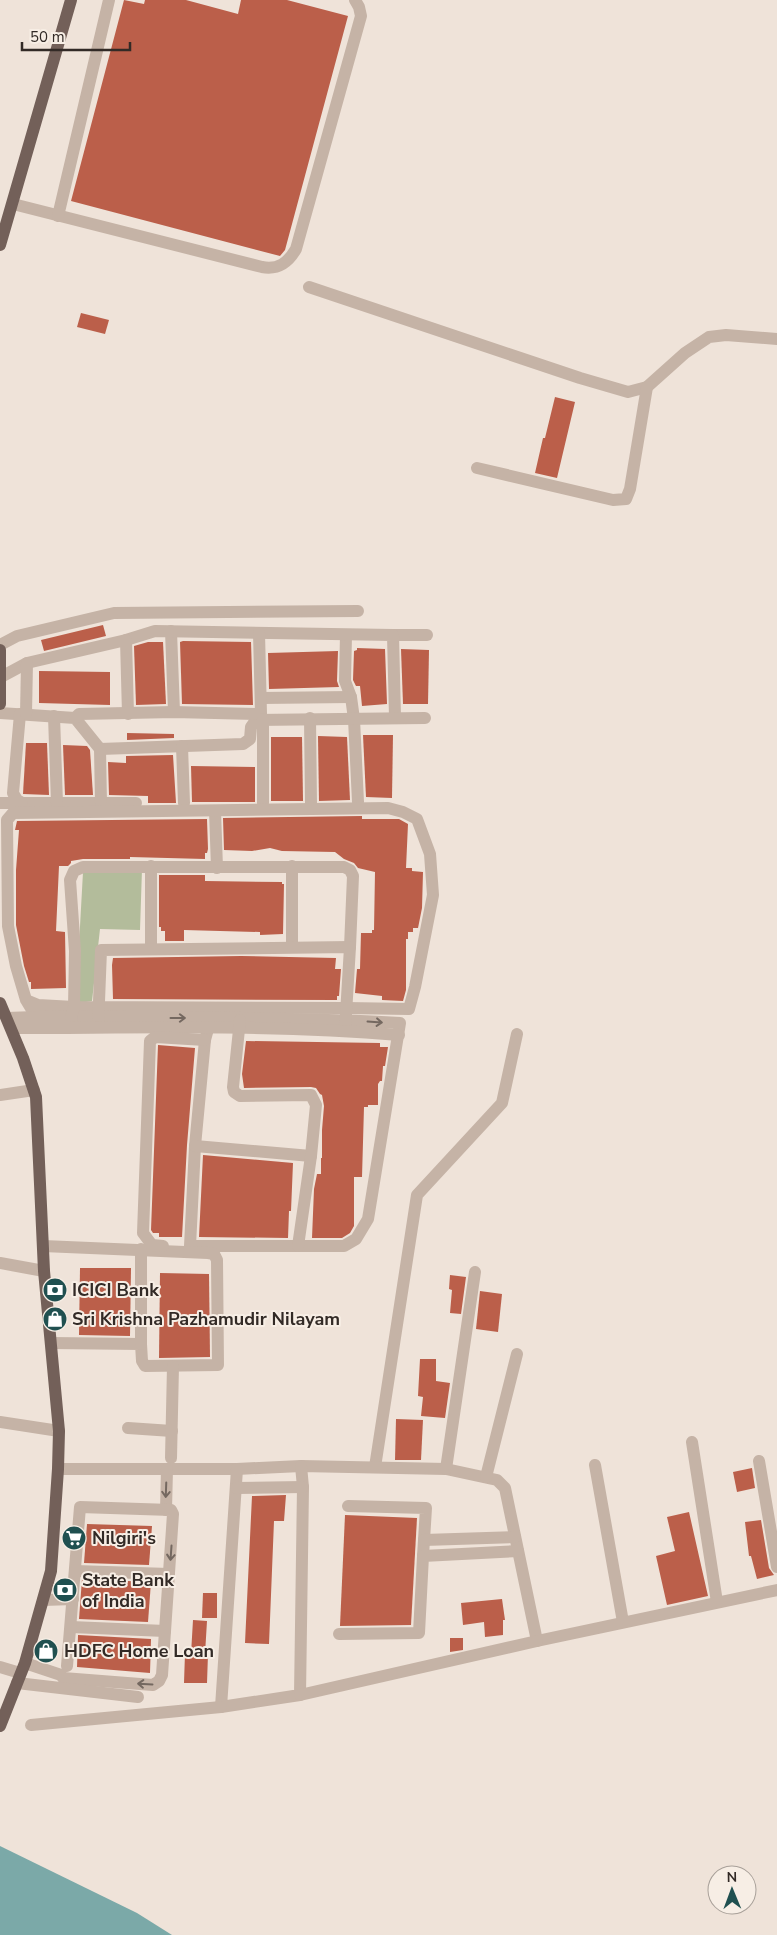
<svg xmlns="http://www.w3.org/2000/svg" width="777" height="1935" font-family="'Nunito Sans',sans-serif">
<rect width="100%" height="100%" fill="#efe3d9"/>
<polygon fill="#b3bc9b" points="142,869 140,930 100,929 92,1001 74,1004 76,999 83,872"/>
<polygon fill="#7ba9a8" points="0,1846 137,1913 172,1935 0,1935"/>
<g fill="#bb5f4a">
<polygon points="124,0 144,4 145,0 186,0 238,14 241,0 287,0 348,16 285,250 280,256 71,201"/>
<polygon points="81,313 109,320 105,334 77,327"/>
<polygon points="555,397 575,402 557,478 535,473 543,438 545,438"/>
<polygon points="103,625 106,636 44,651 41,640"/>
<polygon points="183,641 251,642 253,705 182,704 180,642"/>
<polygon points="148,642 163,642 166,704 136,705 134,646"/>
<polygon points="357,648 385,649 387,704 362,706 360,686 356,686 353,680 354,651 357,650"/>
<polygon points="401,649 429,650 428,704 403,704"/>
<polygon points="338,651 337,681 339,687 269,689 268,653"/>
<polygon points="39,671 110,672 110,705 39,703"/>
<polygon points="127,733 174,734 174,738 127,740"/>
<polygon points="363,735 393,735 392,798 366,797"/>
<polygon points="318,736 347,737 350,800 319,801"/>
<polygon points="271,737 302,737 303,801 271,801"/>
<polygon points="26,743 47,743 49,795 23,794"/>
<polygon points="63,745 87,746 90,750 93,795 65,795"/>
<polygon points="173,755 176,803 148,803 148,796 109,795 108,762 126,763 126,756"/>
<polygon points="191,766 255,767 255,802 192,802"/>
<polygon points="362,816 362,819 399,819 408,824 406,868 412,868 412,871 423,872 422,908 418,928 413,928 413,932 408,932 408,939 406,939 406,990 403,1001 382,1000 382,996 355,993 357,969 360,969 361,933 372,933 372,930 374,930 375,872 358,868 354,863 344,859 335,852 282,851 270,848 252,851 224,850 223,818"/>
<polygon points="207,819 208,849 207,853 205,853 205,859 130,857 130,859 83,859 71,861 71,863 68,866 59,866 56,931 65,932 66,988 31,989 31,982 29,982 24,966 16,925 16,870 19,830 15,830 17,821"/>
<polygon points="159,875 205,875 205,881 282,882 282,884 284,884 283,934 260,935 260,932 184,930 184,941 165,941 165,931 161,931 161,927 159,927"/>
<polygon points="241,956 336,958 335,969 341,969 339,996 337,996 337,1000 113,999 112,965 113,958"/>
<polygon points="246,1041 380,1043 380,1047 388,1047 385,1066 383,1066 382,1081 380,1081 378,1084 378,1105 368,1105 368,1107 364,1107 362,1177 354,1177 354,1226 350,1233 342,1238 312,1238 314,1189 317,1174 321,1174 321,1158 322,1158 322,1130 324,1106 322,1095 320,1094 316,1088 311,1087 244,1088 242,1074"/>
<polygon points="158,1045 195,1048 187,1145 182,1237 159,1237 159,1233 153,1233 151,1230"/>
<polygon points="203,1155 293,1163 291,1211 289,1211 288,1238 199,1237"/>
<polygon points="80,1268 131,1268 130,1336 79,1335"/>
<polygon points="160,1273 209,1274 210,1357 159,1358"/>
<polygon points="450,1275 466,1277 461,1314 450,1313 452,1290 449,1289"/>
<polygon points="480,1291 502,1294 498,1332 476,1329"/>
<polygon points="420,1359 436,1359 436,1381 450,1383 445,1418 421,1416 423,1397 418,1396"/>
<polygon points="396,1419 423,1420 421,1460 395,1460"/>
<polygon points="752,1468 755,1488 737,1492 733,1472"/>
<polygon points="286,1495 284,1521 274,1521 269,1644 245,1643 252,1496"/>
<polygon points="689,1512 708,1596 667,1605 656,1556 675,1551 667,1517"/>
<polygon points="345,1515 417,1518 411,1625 340,1626"/>
<polygon points="761,1520 769,1568 774,1575 757,1579 751,1556 749,1556 745,1522"/>
<polygon points="87,1524 152,1526 149,1565 84,1563"/>
<polygon points="82,1579 151,1582 148,1622 79,1619"/>
<polygon points="203,1593 217,1593 217,1618 202,1618"/>
<polygon points="502,1599 505,1620 503,1620 503,1635 485,1637 484,1622 463,1625 461,1603"/>
<polygon points="193,1620 207,1621 205,1654 208,1654 207,1683 184,1683 185,1653 191,1654"/>
<polygon points="78,1635 151,1639 150,1673 77,1667"/>
<polygon points="450,1638 463,1638 463,1650 450,1652"/>
</g>
<g fill="none" stroke-linecap="round" stroke-linejoin="round">
<g stroke="#c5b3a6" stroke-width="12">
<path d="M13 204 262 267C278 270 288 263 296 249L361 16 359 7 355 0"/>
<polyline points="58,216 109,0"/>
<polyline points="309,287 580,378 628,392 647,387 685,353 709,337 726,335 777,339"/>
<polyline points="477,468 613,500 626,499 630,489 647,387"/>
<polyline points="171,631 174,712"/>
<polyline points="346,635 345,681 351,697 354,719 358,802"/>
<polyline points="393,635 427,635"/>
<polyline points="126,640 155,631 393,635 395,717"/>
<polyline points="0,645 17,636 114,613 358,611"/>
<polyline points="1,677 27,663 126,640 128,714"/>
<polyline points="261,698 351,697"/>
<polyline points="0,713 75,718 100,749 243,744 250,739 251,727 256,720 425,718"/>
<polyline points="20,714 13,793 17,800 22,803 136,803"/>
<polyline points="26,714 27,663"/>
<polyline points="54,716 57,803"/>
<polyline points="75,718 79,714 174,712 261,714 259,633"/>
<polyline points="310,718 311,803"/>
<polyline points="263,719 263,803"/>
<polyline points="182,746 184,803"/>
<polyline points="100,749 101,803"/>
<polyline points="0,803 22,803"/>
<polyline points="215,811 217,868"/>
<polyline points="151,866 151,949"/>
<polyline points="292,947 292,866"/>
<polyline points="26,1000 38,1005 74,1007 346,1008 409,1009 415,987 433,895 430,854 417,819 403,812 388,808 13,813 7,820 8,926 16,966 26,1000 32,1010 37,1028"/>
<path d="M7 1018C57 1015 108 1017 159 1017 240 1018 320 1018 400 1023L368 1219 356 1239 344 1246H190L195 1146 205 1040 208 1029 202 1018"/>
<polyline points="72,1027 71,1018 74,1007 75,951 70,880 74,871 83,867 344,867 350,870 353,876 350,947"/>
<polyline points="98,1027 101,950 350,947 345,1031"/>
<path d="M11 1028C140 1028 270 1024 399 1035"/>
<polyline points="0,1095 34,1090"/>
<polyline points="195,1146 311,1156 316,1105 311,1095 240,1096 234,1092 233,1087 240,1020"/>
<polyline points="43,1246 208,1253 214,1254 217,1260 218,1365 145,1366 142,1361 141,1344 51,1343"/>
<polyline points="163,1246 152,1245 143,1233 150,1041 155,1037 205,1040"/>
<polyline points="298,1246 311,1156"/>
<polyline points="0,1263 44,1271"/>
<polyline points="141,1344 141,1249"/>
<polyline points="0,1422 59,1431"/>
<polyline points="128,1428 172,1431"/>
<polyline points="692,1442 717,1602"/>
<polyline points="171,1458 173,1366"/>
<polyline points="759,1461 777,1567"/>
<polyline points="595,1465 623,1622"/>
<polyline points="375,1467 417,1195 502,1103 517,1034"/>
<polyline points="58,1469 237,1469 301,1466 446,1469 497,1480 505,1488 537,1641 777,1590"/>
<polyline points="237,1469 221,1707 300,1695 303,1487 301,1466"/>
<polyline points="446,1469 475,1272"/>
<polyline points="486,1477 517,1354"/>
<polyline points="236,1488 303,1487"/>
<polyline points="348,1506 426,1508 423,1556"/>
<polyline points="166,1510 167,1469"/>
<polyline points="424,1540 515,1537"/>
<polyline points="75,1571 169,1574"/>
<polyline points="43,1600 73,1599"/>
<polyline points="71,1627 165,1631"/>
<polyline points="339,1634 419,1633 423,1556 518,1551"/>
<polyline points="25,1663 61,1675 63,1678 153,1685 159,1681 162,1675 173,1514 171,1510 80,1507 67,1666"/>
<polyline points="0,1667 20,1673"/>
<polyline points="17,1683 138,1697"/>
<polyline points="300,1695 537,1641"/>
<polyline points="31,1725 221,1707"/>
</g>
<g stroke="#736059" stroke-width="12">
<polyline points="0,245 71,0"/>
<polyline points="0,650 0,704"/>
<polyline points="0,1003 23,1058 36,1097 44,1271 59,1431 58,1469 51,1571 25,1663 0,1726"/>
</g>
</g>
<defs><path id="oneway-shaft" d="M-6 0H5M1.5-3L5.5 0L1.5 3" fill="none" stroke-width="1.6" stroke-linecap="round" stroke-linejoin="round" transform="scale(1.25)"/></defs>
<g stroke="#746860">
<use href="#oneway-shaft" transform="translate(178 1018)"/>
<use href="#oneway-shaft" transform="translate(375 1022) rotate(4)"/>
<use href="#oneway-shaft" transform="translate(166 1490) rotate(92)"/>
<use href="#oneway-shaft" transform="translate(171 1553) rotate(94)"/>
<use href="#oneway-shaft" transform="translate(145 1684) rotate(-177)"/>
</g>
<defs>
<symbol id="bank-disc" viewBox="-11 -11 22 22"><circle r="9.5" fill="#205050" stroke="#f7eee5"/><path d="M-6-4H6V4H-6ZM0-2.3a2.3 2.3 0 1 0 0 4.6a2.3 2.3 0 1 0 0-4.6Z" fill="#fff"/></symbol>
<symbol id="shop-disc" viewBox="-11 -11 22 22"><circle r="9.5" fill="#205050" stroke="#f7eee5"/><path d="M-5-2.5h2.3a2.7 3.5 0 0 1 5.4 0H5L5.5 6h-11ZM-1.5-2.5h3a1.5 2.3 0 0 0-3 0Z" fill="#fff"/></symbol>
<symbol id="supermarket-disc" viewBox="-11 -11 22 22"><circle r="9.5" fill="#205050" stroke="#f7eee5"/><path d="M-6-5.5h2.5l.6 2H6L4.5 2H-2.5L-4.4-4H-6ZM-1.5 3.2a1.3 1.3 0 1 0 .1 0ZM3 3.2a1.3 1.3 0 1 0 .1 0Z" fill="#fff"/></symbol>
</defs>
<g fill-rule="evenodd">
<use href="#bank-disc" x="41" y="1276" width="28" height="28"/>
<use href="#shop-disc" x="41" y="1305" width="28" height="28"/>
<use href="#supermarket-disc" x="60" y="1524" width="28" height="28"/>
<use href="#bank-disc" x="51" y="1576" width="28" height="28"/>
<use href="#shop-disc" x="32" y="1637" width="28" height="28"/>
</g>
<g text-anchor="middle" stroke-width="4" stroke-linejoin="round" paint-order="stroke">
<g font-size="18" font-weight="bold" fill="#322a26" stroke="#f7eee5" text-anchor="start">
<text x="72" y="1296">ICICI Bank</text>
<text x="72" y="1325">Sri Krishna Pazhamudir Nilayam</text>
<text x="92" y="1544">Nilgiri's</text>
<text x="82" y="1586">State Bank<tspan x="82" dy="21">of India</tspan></text>
<text x="64" y="1657">HDFC Home Loan</text>
</g>
</g>
<g transform="translate(732 1890) rotate(359)"><circle r="24" fill="#f7eee5" stroke="#a8a099"/>
<path d="M0-4L9 19L0 12L-9 19Z" fill="#205050"/>
<text y="-8" font-size="14" font-weight="bold" text-anchor="middle" fill="#322a26">N</text>
</g>
<path d="M22 42v8h108v-8" fill="none" stroke="#322a26" stroke-width="2.5"/>
<text x="30" y="42" font-size="15" fill="#322a26" stroke="#f7eee5" stroke-width="4" paint-order="stroke">50 m</text>
</svg>
